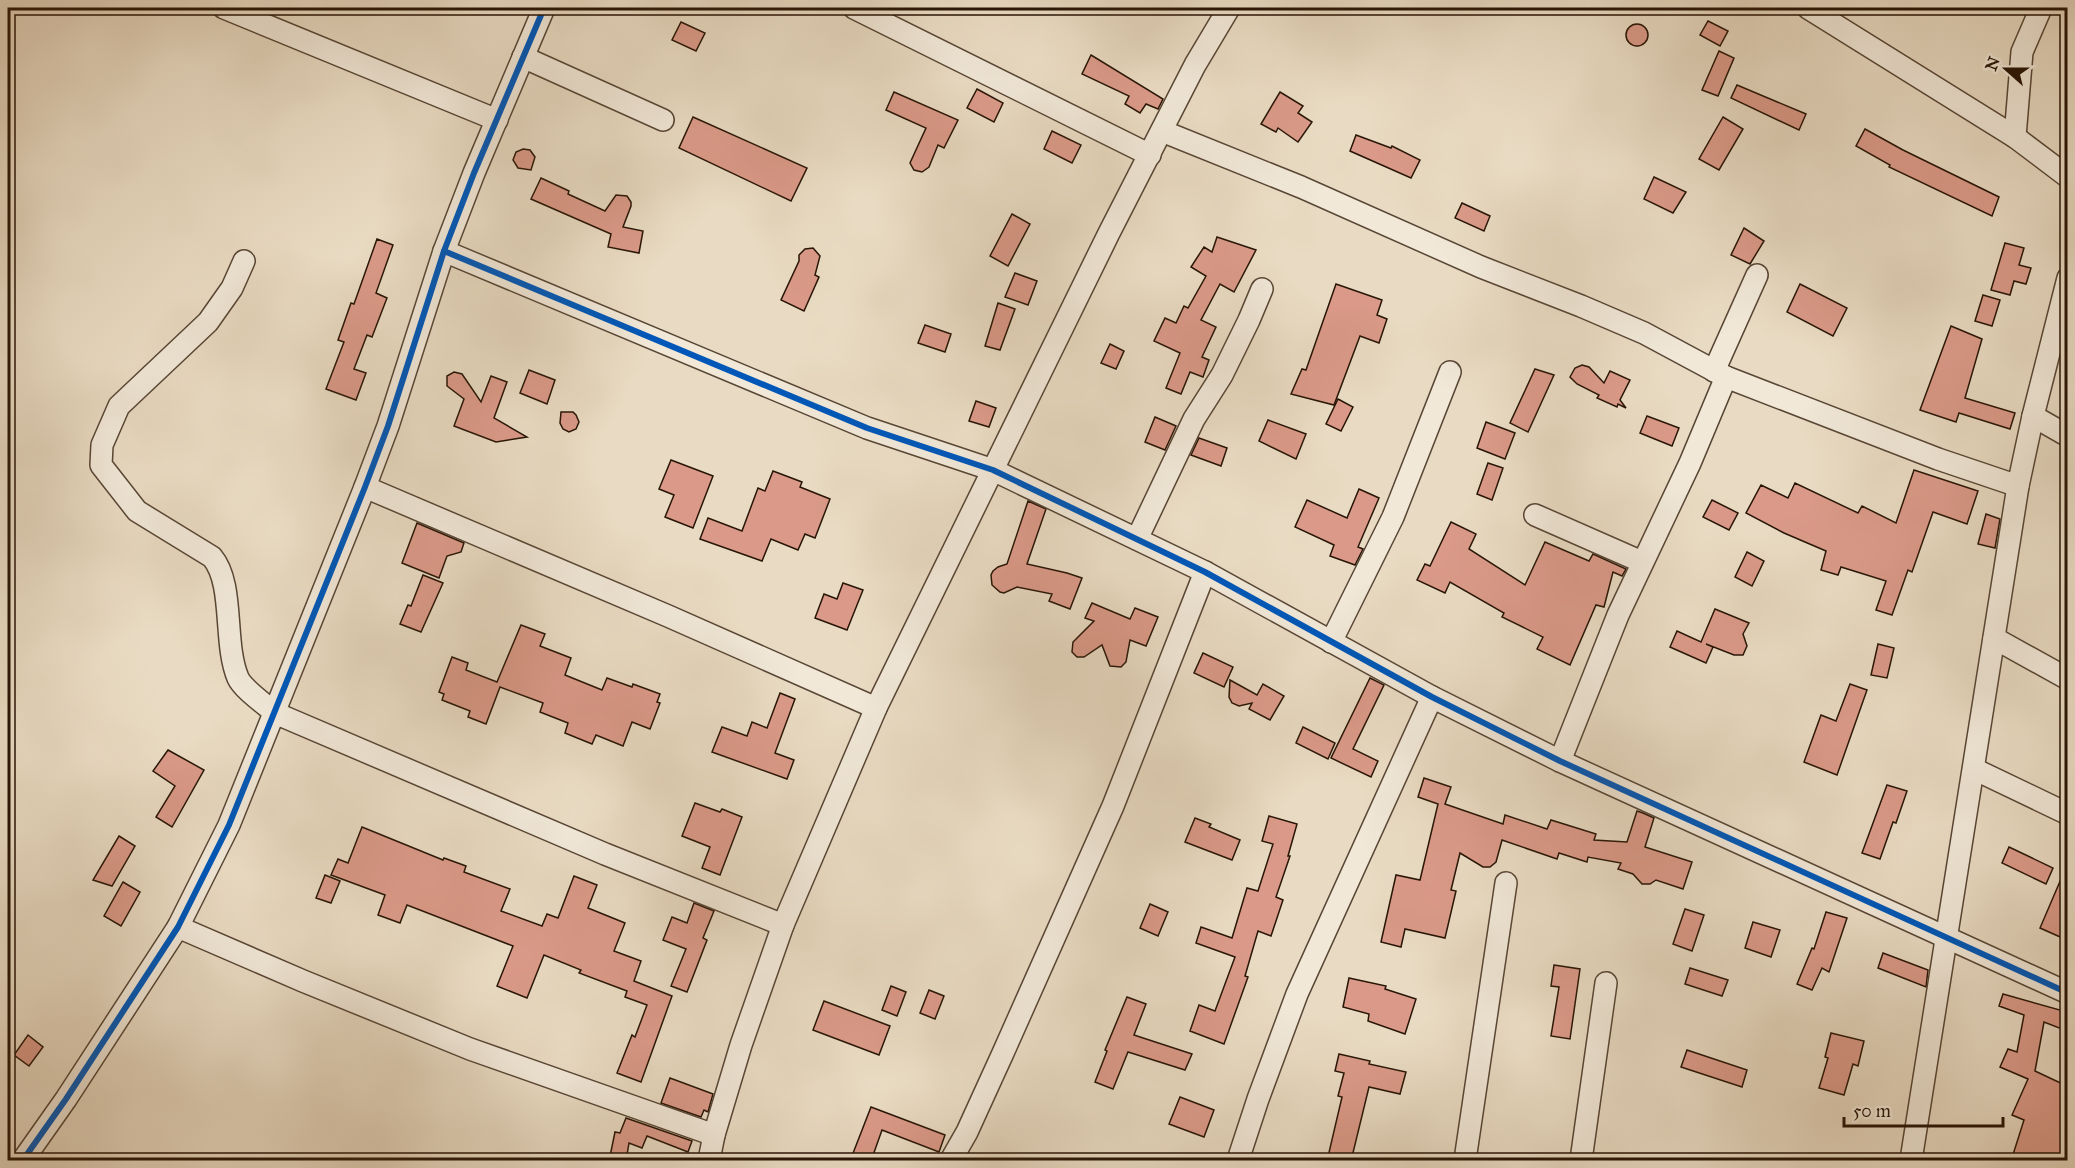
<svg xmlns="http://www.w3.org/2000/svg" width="2075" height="1168" font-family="'IM FELL Great Primer',serif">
<rect width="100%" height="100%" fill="#e9dbc3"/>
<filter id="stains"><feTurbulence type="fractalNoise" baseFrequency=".00333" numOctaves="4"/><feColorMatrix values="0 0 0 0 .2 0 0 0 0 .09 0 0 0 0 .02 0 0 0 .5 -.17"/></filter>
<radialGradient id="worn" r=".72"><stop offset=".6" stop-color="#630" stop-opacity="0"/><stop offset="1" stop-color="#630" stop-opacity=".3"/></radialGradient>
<g fill="#db9a89" stroke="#281506" stroke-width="1.5">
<polygon points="1708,21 1728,31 1720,46 1700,35"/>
<polygon points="681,22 705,33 696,51 672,40"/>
<circle cx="1637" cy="35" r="11"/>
<polygon points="1719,51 1734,58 1718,96 1702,90"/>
<polygon points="1091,55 1163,99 1158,109 1146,104 1140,113 1125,104 1129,96 1082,74"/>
<polygon points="1737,85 1806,114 1799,130 1731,98"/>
<polygon points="977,89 1003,103 994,122 967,108"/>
<polygon points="894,92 958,120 944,148 938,145 929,167 922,172 914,170 910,163 926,128 886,110"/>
<polygon points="1280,92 1303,106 1298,113 1312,122 1298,142 1278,128 1276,132 1261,124"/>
<polygon points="693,117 807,168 791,201 679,148"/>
<polygon points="1723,117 1743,129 1719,170 1699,159"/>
<polygon points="1865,129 1903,150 1999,197 1992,216 1889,167 1890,165 1856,146"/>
<polygon points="1052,131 1081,145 1072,163 1044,149"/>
<polygon points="1356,135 1391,148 1392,146 1420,160 1411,178 1350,151"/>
<polygon points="523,149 530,150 535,157 531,170 518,168 513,160 516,152"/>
<polygon points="1654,177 1686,192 1673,213 1644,199"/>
<polygon points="541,178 569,191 568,194 605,211 616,195 627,196 631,202 631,206 623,227 643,231 639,253 608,247 611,234 531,199"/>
<polygon points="1462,203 1490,216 1484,231 1455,218"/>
<polygon points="1012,214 1030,224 1008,266 990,256"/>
<polygon points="1744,228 1764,241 1750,264 1731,255"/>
<polygon points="1217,237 1256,250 1234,292 1220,284 1201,320 1216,327 1202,357 1209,360 1203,377 1190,372 1181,394 1166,388 1180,353 1154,341 1165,318 1176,323 1184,306 1188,308 1206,276 1191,267 1204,247 1212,252"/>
<polygon points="377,239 393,245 376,293 387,298 372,337 367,335 354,369 366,373 356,400 326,389 344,342 338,340 351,303 354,304"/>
<polygon points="2005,243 2024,248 2019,265 2031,268 2026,284 2014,281 2010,295 1991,290"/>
<polygon points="813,248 820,256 815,275 819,277 804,311 781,300 799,261 799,255 805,249"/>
<polygon points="1015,273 1037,281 1028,305 1005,297"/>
<polygon points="1336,284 1382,300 1377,315 1387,319 1379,343 1360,336 1334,405 1291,394 1302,369 1306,370"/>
<polygon points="1800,284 1847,308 1833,336 1787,312"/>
<polygon points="1983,295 2000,300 1992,326 1975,321"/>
<polygon points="998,303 1015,309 1000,350 985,346"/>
<polygon points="925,325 951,334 945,352 918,343"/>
<polygon points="1951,326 1982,339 1965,398 2015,413 2010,429 1959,413 1956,422 1920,410"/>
<polygon points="1110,344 1124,351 1116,369 1101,363"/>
<polygon points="1582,365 1589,367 1604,383 1610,371 1630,380 1620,400 1626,408 1618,404 1617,407 1597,398 1599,395 1577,384 1570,377 1575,368"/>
<polygon points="1535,369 1554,375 1528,432 1510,423"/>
<polygon points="529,370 555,380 547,404 520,393"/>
<polygon points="454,372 462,374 481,402 491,376 507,382 494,418 527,437 496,442 454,426 464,399 447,386 447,376"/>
<polygon points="1338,399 1353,407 1341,431 1326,424"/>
<polygon points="976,401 996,408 989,427 969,421"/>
<polygon points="561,412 573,412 576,415 579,422 576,429 569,432 563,429 560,423"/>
<polygon points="1647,416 1679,428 1672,446 1640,433"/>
<polygon points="1155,417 1176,426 1165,450 1145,442"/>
<polygon points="1268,420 1306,434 1296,459 1259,441"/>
<polygon points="1486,422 1515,433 1505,459 1477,448"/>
<polygon points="1199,438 1227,448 1221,466 1191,455"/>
<polygon points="671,460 713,476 693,528 665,517 674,495 659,489"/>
<polygon points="1488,463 1503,468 1492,500 1477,494"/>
<polygon points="1914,470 1978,491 1967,524 1933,512 1912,572 1908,570 1892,615 1876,610 1886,581 1841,567 1838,575 1821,570 1826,551 1784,533 1746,513 1761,485 1788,498 1795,483 1858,513 1862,506 1896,523"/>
<polygon points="773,471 802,482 800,487 830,499 815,538 805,534 798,550 771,539 762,561 700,539 708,518 742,531 758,488 765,491"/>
<polygon points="1359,489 1379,498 1358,547 1363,549 1355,565 1330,556 1334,545 1295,527 1307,500 1347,518"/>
<polygon points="1712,500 1738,513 1729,530 1703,517"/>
<polygon points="1028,501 1046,509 1027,564 1067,573 1082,578 1070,609 1049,601 1052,594 1017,587 1004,593 1000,592 992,585 991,575 993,571 998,567 1007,564"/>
<polygon points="1986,514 2000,519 1995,548 1978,544"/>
<polygon points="1451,522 1476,534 1469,549 1525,585 1545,542 1589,561 1593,554 1626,569 1622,576 1613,572 1604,607 1596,605 1570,665 1537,649 1543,637 1502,617 1504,613 1450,582 1445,593 1417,580 1425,564 1430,566"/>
<polygon points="417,523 464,543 461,552 447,556 439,578 402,563"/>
<polygon points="1747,552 1764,561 1752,586 1735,577"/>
<polygon points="423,575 443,583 421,632 400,624 408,605 411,606"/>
<polygon points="843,583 863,590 847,630 815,618 824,594 837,599"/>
<polygon points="1092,603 1130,619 1135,608 1158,617 1146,646 1130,640 1126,662 1121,667 1110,666 1102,645 1084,657 1077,657 1072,652 1073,642 1094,621 1085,618"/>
<polygon points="1715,609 1749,623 1743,634 1747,646 1743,655 1734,655 1706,644 1713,647 1706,663 1670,647 1677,631 1701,642"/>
<polygon points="521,625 545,634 540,646 571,658 565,675 602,690 607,678 632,687 633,684 660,694 657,702 660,703 650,729 632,722 623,746 596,735 592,744 565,733 568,723 540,712 543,703 500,687 486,724 468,717 470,711 442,700 444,694 439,692 452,657 468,663 466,670 497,682"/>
<polygon points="1878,644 1894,648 1887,678 1871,675"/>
<polygon points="1203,653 1233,667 1224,687 1194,673"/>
<polygon points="1370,678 1384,685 1353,749 1378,761 1371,777 1331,758"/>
<polygon points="1230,680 1257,695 1263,684 1284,696 1270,720 1249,709 1252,703 1239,706 1232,703 1229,697"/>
<polygon points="1850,684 1867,690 1837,775 1804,762 1821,715 1836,721"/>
<polygon points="780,693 795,699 775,753 794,760 787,779 712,752 722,727 747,736 752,722 767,728"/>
<polygon points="1303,727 1335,743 1328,759 1296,743"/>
<polygon points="168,750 204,770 172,827 156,817 175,786 153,771"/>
<polygon points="1424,778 1451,787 1445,804 1503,824 1505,815 1547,829 1551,820 1596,834 1594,840 1627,842 1637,811 1643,813 1654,818 1645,847 1692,862 1683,889 1656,880 1650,884 1642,884 1633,874 1618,869 1621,863 1588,857 1587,862 1559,853 1557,859 1502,840 1496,862 1490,867 1483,867 1460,853 1451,890 1456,891 1445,938 1405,929 1401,947 1381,942 1396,875 1420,880 1438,804 1418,797"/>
<polygon points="1887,785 1907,791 1896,823 1893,822 1880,859 1862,853"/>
<polygon points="695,803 720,812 722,809 742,817 720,875 702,868 710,847 682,836"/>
<polygon points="1269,816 1297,824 1288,856 1290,856 1276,897 1283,900 1271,936 1258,931 1245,976 1248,977 1224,1044 1190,1031 1199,1005 1215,1011 1235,957 1196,943 1201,927 1232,938 1247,888 1258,891 1273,844 1262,841"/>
<polygon points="1195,818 1211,824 1209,827 1240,840 1232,860 1185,842"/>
<polygon points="362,827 443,860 444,858 466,866 464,872 510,889 501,911 542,926 547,914 558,918 574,876 597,885 588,908 625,923 614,951 641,961 634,981 672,996 641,1082 617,1073 632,1035 635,1037 647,1005 625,997 627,991 579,973 581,970 544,955 527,998 497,986 513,946 407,905 400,923 378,915 385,895 331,875 338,859 348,863"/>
<polygon points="119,836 135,846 112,886 93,880"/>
<polygon points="2009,847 2053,868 2046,884 2002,863"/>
<polygon points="2067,865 2067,940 2040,928"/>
<polygon points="325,875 340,881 331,903 316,898"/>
<polygon points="123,882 140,892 121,926 104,916"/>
<polygon points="694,903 714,911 703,938 707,940 687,992 671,986 686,949 663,940 672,917 687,923"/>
<polygon points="1150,904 1168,912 1158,936 1140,928"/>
<polygon points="1685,909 1704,915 1692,951 1673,944"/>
<polygon points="1826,912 1847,918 1829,972 1822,968 1812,990 1797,984 1812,948 1814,949"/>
<polygon points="1753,922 1780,930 1771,957 1745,948"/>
<polygon points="1883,953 1928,970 1926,987 1878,968"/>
<polygon points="1554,965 1580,969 1570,1039 1551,1036 1559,987 1551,986"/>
<polygon points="1690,968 1728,980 1722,996 1685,984"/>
<polygon points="1349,978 1386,986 1385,989 1416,999 1405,1034 1368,1021 1369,1014 1343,1007"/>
<polygon points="891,986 906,992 897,1016 882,1010"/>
<polygon points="929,990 944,996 935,1019 920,1013"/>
<polygon points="2003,994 2067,1012 2067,1031 2044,1022 2035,1071 2067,1086 2067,1161 2011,1161 2024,1120 2012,1115 2028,1079 2000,1067 2008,1049 2017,1052 2024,1015 1999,1006"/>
<polygon points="1127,997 1146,1004 1134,1035 1192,1054 1185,1070 1128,1052 1113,1089 1095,1082 1107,1051 1105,1050"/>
<polygon points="824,1001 890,1026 879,1055 813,1030"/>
<polygon points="1831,1033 1864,1041 1858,1066 1853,1064 1844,1095 1819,1088 1828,1058 1825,1057"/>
<polygon points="28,1035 43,1047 29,1066 14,1055"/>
<polygon points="1687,1050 1747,1070 1742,1087 1681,1067"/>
<polygon points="1339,1054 1370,1061 1369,1064 1406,1072 1400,1094 1369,1087 1351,1161 1327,1161 1342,1097 1338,1096 1344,1073 1335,1071"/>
<polygon points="670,1078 713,1094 708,1112 704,1110 701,1117 661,1103"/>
<polygon points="1180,1097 1214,1110 1204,1137 1169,1124"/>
<polygon points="871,1107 945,1135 939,1152 882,1130 871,1161 850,1161"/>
<polygon points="626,1118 692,1141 688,1152 647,1136 642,1148 629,1143 626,1161 609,1161 615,1132 620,1133"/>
</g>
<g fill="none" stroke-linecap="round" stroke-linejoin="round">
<defs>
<g id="minor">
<polyline points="224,8 497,120"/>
<polyline points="854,8 1150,155"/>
<polyline points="1808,8 2015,137 2068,177"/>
<polyline points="523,57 663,120"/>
<polyline points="1162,131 1301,187 1481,267 1581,306 1644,333 1726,377 1938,459 2018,486"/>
<polyline points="2015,137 2022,52 2041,8"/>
<polyline points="444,251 867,428 993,470 1205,572 1432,697 1560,761 2068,993"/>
<path d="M244 261 232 288 208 322 119 406 102 445 101 465 137 511 212 557C235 584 223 643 238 678 243 689 266 705 275 713L605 854 783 925"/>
<polyline points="1714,371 1757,275"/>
<polyline points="2033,416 2068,436"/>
<polyline points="365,487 668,616 876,708"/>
<polyline points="1535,515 1642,562"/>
<polyline points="1137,539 1194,419 1222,375 1249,320 1262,289"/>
<polyline points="1994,638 2068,679"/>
<polyline points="1331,642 1393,517 1450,372"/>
<polyline points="1560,761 1618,615 1690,463 1726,377"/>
<polyline points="1974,769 2068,814"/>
<polyline points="178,927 303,981 470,1049 714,1135"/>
<polyline points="23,1160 66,1099 178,927 229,825 365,487 388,426 444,251 474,173 544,8"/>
<polyline points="709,1160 714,1135 741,1045 783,925 876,708 1109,233 1195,65 1229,8"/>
<polyline points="951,1160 967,1132 1003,1053 1113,806 1205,572"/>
<polyline points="1238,1160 1258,1099 1297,994 1432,697"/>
<polyline points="1465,1160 1506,883"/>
<polyline points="1581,1160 1606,983"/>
<polyline points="1911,1160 2018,486 2033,416 2068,278"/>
</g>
</defs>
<use href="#minor" stroke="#584635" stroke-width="24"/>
<use href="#minor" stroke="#f1e8d8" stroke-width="21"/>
<defs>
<g id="cycleway">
<polyline points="444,251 867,428 993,470 1205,572 1432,697 1560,761 2068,993"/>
<polyline points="23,1160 66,1099 178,927 229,825 365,487 388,426 444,251 474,173 544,8"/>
</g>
</defs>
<use href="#cycleway" stroke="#f1e8d8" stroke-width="10"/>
<use href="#cycleway" stroke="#0057b8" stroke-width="6"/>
</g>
<rect width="2075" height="1168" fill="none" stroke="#e9dbc3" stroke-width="30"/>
<rect x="9" y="9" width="2057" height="1150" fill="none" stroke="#281506" stroke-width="3"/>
<rect x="15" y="15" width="2045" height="1138" fill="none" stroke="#281506" stroke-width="1.5"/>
<g transform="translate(2006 69) rotate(291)" stroke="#f1e8d8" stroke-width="4.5" paint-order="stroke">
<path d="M0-4.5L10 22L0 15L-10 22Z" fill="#281506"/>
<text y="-9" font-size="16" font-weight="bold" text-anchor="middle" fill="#281506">N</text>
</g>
<path d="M1844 1117v9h159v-9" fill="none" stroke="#281506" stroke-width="3"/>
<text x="1853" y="1117" font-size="18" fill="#281506" stroke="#f1e8d8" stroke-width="4.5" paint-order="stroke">50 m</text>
<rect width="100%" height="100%" filter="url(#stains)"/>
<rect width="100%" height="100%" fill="url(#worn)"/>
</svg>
